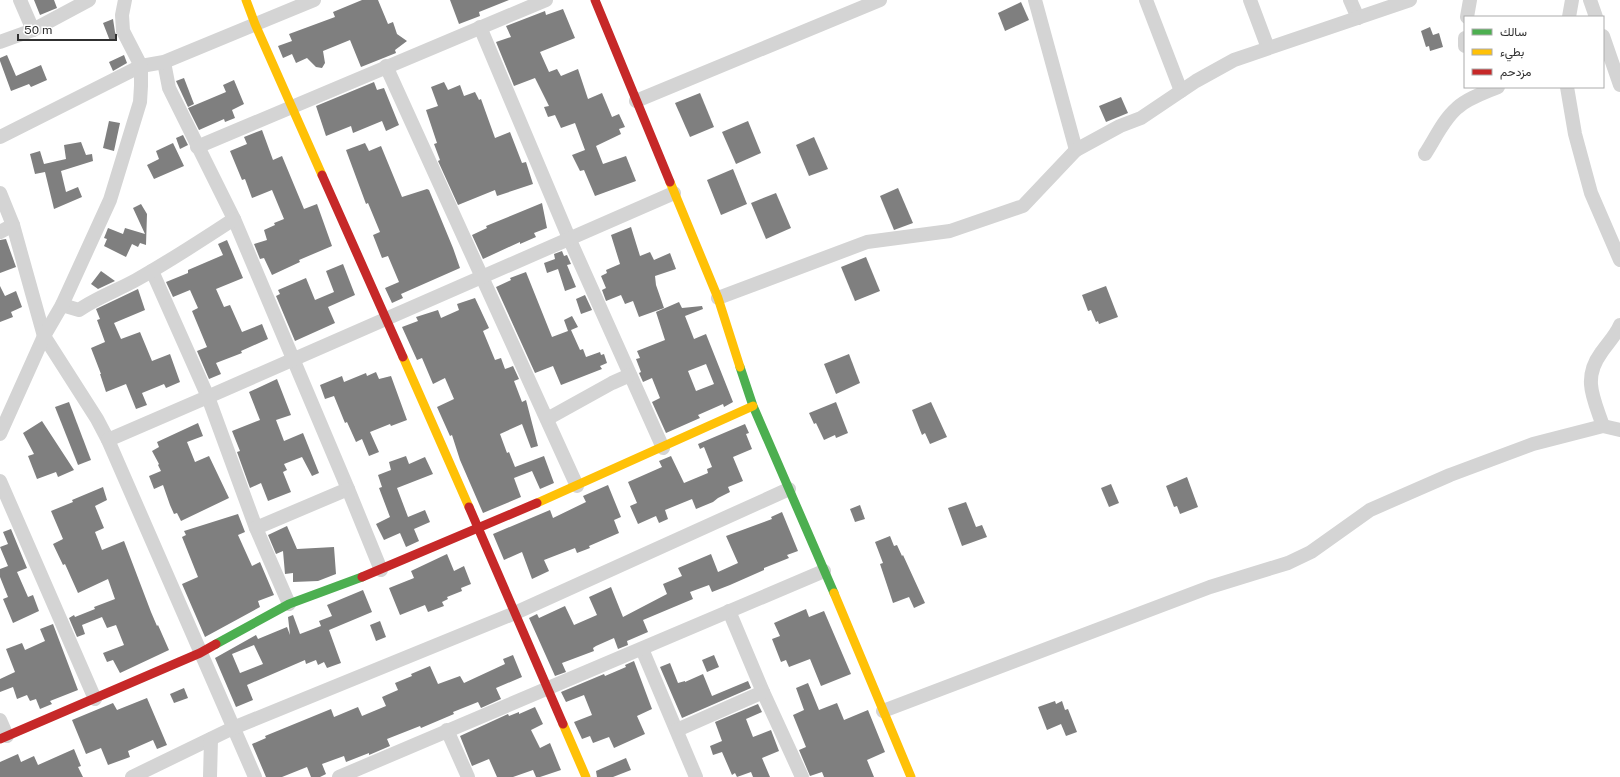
<svg xmlns="http://www.w3.org/2000/svg" width="1620" height="777" font-family="'Public Sans',Vazirmatn,sans-serif">
<rect width="100%" height="100%" fill="#fff"/>
<g fill="#7f7f7f" fill-rule="evenodd">
<polygon points="34,0 54,0 57,8 40,15"/>
<polygon points="362,0 378,0 388,24 393,22 397,34 407,41 395,50 396,53 361,67 350,40 323,51 325,63 322,68 316,67 307,58 296,63 292,54 283,58 278,46 292,41 289,34 335,17 333,12"/>
<polygon points="450,0 509,0 479,12 480,16 459,24"/>
<polygon points="1021,2 1029,20 1005,31 998,13"/>
<polygon points="563,9 575,38 540,52 549,72 557,69 561,76 578,69 588,99 602,93 612,117 619,114 625,127 619,129 621,134 596,146 603,164 626,156 636,181 595,196 584,170 580,171 572,155 585,150 575,123 561,128 555,115 548,117 544,107 549,106 535,78 514,86 496,42 511,37 506,26 545,11 546,15"/>
<polygon points="113,19 115,32 117,38 110,41 103,23"/>
<polygon points="1430,27 1433,35 1439,33 1443,47 1430,51 1429,46 1426,47 1421,31"/>
<polygon points="7,55 16,76 41,65 47,80 31,87 29,84 11,91 0,61 0,58"/>
<polygon points="124,55 127,63 113,71 109,62"/>
<polygon points="184,78 194,104 188,107 176,81"/>
<polygon points="234,80 244,104 232,110 235,118 225,122 224,119 199,130 188,108 226,92 223,85"/>
<polygon points="374,82 377,90 384,88 399,125 386,131 382,121 353,133 351,126 326,136 316,106"/>
<polygon points="444,82 448,90 460,85 464,96 475,92 479,100 481,99 495,138 510,132 522,163 526,162 533,184 497,196 495,190 458,205 438,161 440,160 434,144 437,143 426,110 438,106 431,87"/>
<polygon points="700,93 714,127 690,137 675,103"/>
<polygon points="1121,97 1128,113 1106,122 1099,106"/>
<polygon points="109,121 120,123 114,151 103,148"/>
<polygon points="748,121 761,153 736,164 722,132"/>
<polygon points="262,130 273,160 282,156 304,209 317,204 332,246 299,260 300,262 272,275 264,258 260,259 254,244 267,240 264,230 275,225 274,223 284,219 272,190 252,198 245,179 242,180 230,151 247,144 244,137"/>
<polygon points="183,135 188,145 180,149 176,138"/>
<polygon points="814,137 828,169 809,176 796,145"/>
<polygon points="81,142 86,155 92,154 93,161 61,171 66,192 78,187 82,197 54,209 45,172 35,174 30,154 40,151 44,164 66,159 64,145"/>
<polygon points="173,143 184,166 154,179 147,165 159,159 156,151"/>
<polygon points="365,143 369,151 381,146 402,197 427,189 429,190 453,248 460,268 401,294 403,298 392,303 385,288 399,282 388,256 382,258 373,235 380,232 368,203 366,204 346,150"/>
<polygon points="733,169 747,204 721,215 707,180"/>
<polygon points="898,188 913,223 894,230 880,196"/>
<polygon points="776,193 791,228 766,239 751,203"/>
<polygon points="542,203 547,228 534,233 536,237 520,244 520,242 483,259 472,235 487,228 486,226"/>
<polygon points="141,204 147,214 146,245 140,243 138,247 132,244 126,257 104,246 107,239 104,238 108,228 123,234 125,228 145,234 133,208"/>
<polygon points="631,227 640,256 650,252 654,260 670,253 676,269 655,276 656,285 664,308 639,317 633,301 625,304 621,295 606,301 602,290 606,288 601,276 607,273 606,270 620,264 611,235"/>
<polygon points="6,239 16,267 0,273 0,240"/>
<polygon points="227,240 243,278 216,289 224,307 230,305 242,332 262,324 268,339 241,351 242,353 216,363 221,374 209,379 197,351 207,347 192,311 198,308 190,290 173,297 166,282 188,273 188,270 223,255 218,244"/>
<polygon points="562,251 564,256 567,255 571,264 567,265 576,287 565,291 558,269 547,273 544,263 555,259 554,254"/>
<polygon points="866,257 880,291 855,301 841,267"/>
<polygon points="343,264 355,295 328,307 335,323 295,341 276,296 280,294 278,290 306,278 315,300 334,292 326,271"/>
<polygon points="101,271 115,281 98,289 91,284"/>
<polygon points="526,272 552,337 568,331 564,320 572,316 578,327 571,330 580,350 583,349 586,357 600,352 601,355 604,354 607,363 600,366 602,369 561,385 553,366 535,373 496,287 511,280 510,278"/>
<polygon points="0,286 5,296 16,291 22,307 11,312 13,317 0,322"/>
<polygon points="1106,286 1118,317 1099,324 1098,321 1096,322 1091,310 1088,311 1082,295"/>
<polygon points="138,289 145,310 114,323 121,339 140,332 152,361 170,354 180,382 166,388 164,384 142,393 147,405 136,409 126,384 106,392 100,374 101,374 91,348 105,342 97,320 100,319 96,309"/>
<polygon points="585,295 592,310 581,314 576,299"/>
<polygon points="475,298 489,328 483,331 495,360 501,358 505,369 513,366 519,379 514,381 522,402 526,400 538,446 531,448 522,424 500,434 507,453 509,452 515,467 544,456 554,483 540,489 532,471 514,478 521,497 483,513 460,460 452,435 450,436 437,407 454,399 445,378 433,384 422,358 417,360 402,327 418,321 416,317 438,310 441,318 459,310 457,304"/>
<path d="M679 302 682 308 702 306 703 309 685 316 694 339 706 334 733 402 724 407 723 404 698 415 700 418 666 433 652 402 660 398 652 378 643 382 639 373 641 372 636 359 640 358 637 351 665 340 656 312ZM706 364 714 384 696 391 688 371Z"/>
<polygon points="849,354 860,383 836,394 824,364"/>
<polygon points="376,372 379,379 391,376 407,420 391,426 390,424 370,432 379,452 369,456 362,439 356,442 347,422 345,423 334,396 325,399 320,385 342,376 344,382 366,373 367,376"/>
<polygon points="277,379 291,415 276,420 284,441 303,433 319,473 312,476 302,457 284,464 287,470 283,472 291,492 268,501 261,483 250,488 237,452 240,451 232,431 260,420 249,392"/>
<polygon points="69,402 91,460 78,465 55,407"/>
<polygon points="836,402 848,433 836,438 835,435 824,440 816,423 814,424 809,413"/>
<polygon points="931,402 947,437 930,444 925,433 922,435 912,410"/>
<polygon points="42,421 74,470 58,477 56,472 37,479 28,456 34,454 23,433"/>
<polygon points="198,423 203,436 187,442 195,462 209,456 229,498 181,521 177,513 174,514 170,505 163,485 154,489 149,476 161,471 158,465 159,464 152,451 159,447 157,442"/>
<polygon points="745,424 749,433 746,434 752,449 733,457 743,481 728,487 730,492 718,498 713,502 696,509 692,499 665,510 668,519 659,523 656,516 638,524 630,506 637,503 628,482 662,467 659,461 671,456 684,483 708,473 707,469 712,467 704,447 700,449 698,444"/>
<polygon points="406,456 409,464 425,457 433,474 397,488 408,517 425,510 430,522 414,529 419,541 406,547 400,533 384,540 376,524 390,517 379,488 382,487 378,475 391,470 389,462"/>
<polygon points="1187,477 1198,507 1180,514 1177,506 1174,507 1166,486"/>
<polygon points="1111,484 1119,503 1109,507 1101,488"/>
<polygon points="608,485 621,517 614,520 619,533 589,546 590,548 577,553 575,548 544,560 549,571 532,579 522,552 504,560 493,534 550,510 553,518 586,502 583,496"/>
<polygon points="103,487 107,500 95,506 104,528 95,532 102,550 124,541 151,612 157,626 158,625 169,650 120,673 113,660 107,662 103,653 124,645 116,625 107,628 102,617 82,625 85,634 77,637 69,618 74,615 75,617 95,609 94,607 115,599 108,579 78,593 65,564 63,565 53,544 63,539 51,511 73,502 72,500"/>
<polygon points="966,502 976,527 982,525 987,537 962,546 948,508"/>
<polygon points="860,505 865,519 855,522 850,509"/>
<polygon points="782,512 798,551 787,555 789,558 764,568 764,570 730,585 712,592 709,585 690,592 693,599 643,620 648,632 627,641 628,645 618,649 614,638 596,646 593,648 594,651 562,663 566,672 555,676 529,618 537,614 539,618 565,606 574,625 597,615 589,597 611,587 623,617 667,594 663,584 682,576 678,568 711,554 718,572 738,563 726,536 772,519 771,517"/>
<polygon points="238,514 245,532 238,535 252,566 260,562 274,595 258,601 260,607 205,637 182,584 198,577 182,537 186,535 184,531"/>
<polygon points="287,526 297,549 334,547 336,574 318,581 293,582 293,573 285,574 283,551 276,554 268,535"/>
<polygon points="11,529 27,568 17,572 28,597 33,595 39,611 13,623 3,599 8,597 0,577 0,569 8,566 0,547 8,544 3,532"/>
<polygon points="890,536 894,546 897,545 902,556 903,555 925,603 914,608 909,597 893,603 880,564 883,563 875,542"/>
<polygon points="447,554 454,571 464,566 471,584 461,588 462,591 447,597 448,599 442,602 444,606 428,612 425,605 400,615 389,588 414,578 411,571"/>
<path d="M363 590 372 612 329 630 341 663 327 668 324 662 318 665 316 660 306 664 305 660 247 685 253 700 236 707 215 658 256 635 258 639 287 627 290 635 288 617 293 615 300 634 321 626 319 621 332 616 327 605ZM254 645 263 664 240 673 232 654Z"/>
<polygon points="806,609 809,617 824,611 851,674 821,686 810,659 789,667 786,660 781,662 772,639 780,636 774,623"/>
<polygon points="380,621 386,637 376,641 370,625"/>
<polygon points="53,624 78,690 50,701 52,704 40,709 36,699 30,701 27,695 17,699 13,687 0,692 0,679 15,672 6,649 22,643 25,650 45,641 40,629"/>
<polygon points="513,655 522,677 496,688 501,699 481,708 478,702 453,712 454,714 421,728 420,726 387,739 390,746 369,755 369,753 346,762 344,756 322,764 326,774 320,777 311,777 307,767 282,777 266,777 252,744 266,738 265,736 331,709 334,717 358,707 362,716 386,706 382,697 398,690 395,683 412,676 411,674 430,666 438,684 460,676 464,683 505,664 503,659"/>
<polygon points="714,655 719,667 707,672 702,660"/>
<polygon points="634,661 652,709 637,716 645,734 614,748 609,737 593,743 590,736 582,739 574,722 592,715 584,695 566,702 561,692 604,674 605,676 626,667 625,665"/>
<polygon points="670,663 678,683 685,681 685,682 703,674 712,696 748,681 751,688 682,718 660,667"/>
<polygon points="808,683 819,710 837,703 844,720 868,710 885,752 867,760 874,777 824,777 822,772 810,776 799,750 806,747 793,715 804,710 796,688"/>
<polygon points="184,688 188,698 174,703 170,694"/>
<polygon points="147,698 167,745 157,749 153,740 128,751 130,757 108,765 101,748 86,754 72,720 113,703 117,710"/>
<polygon points="1055,701 1056,704 1062,701 1065,710 1068,709 1077,732 1066,736 1061,724 1047,730 1038,707"/>
<polygon points="758,704 762,712 746,719 753,737 771,730 779,751 762,758 770,777 753,777 751,772 737,777 735,773 732,775 722,752 713,755 710,746 722,741 715,722"/>
<polygon points="535,707 543,724 531,730 540,748 550,743 561,770 540,777 536,777 533,770 513,777 497,777 489,759 472,766 460,736 508,714 509,716 519,712 519,714"/>
<polygon points="74,749 81,766 78,767 83,777 0,777 0,762 18,754 21,762 34,756 38,765"/>
<polygon points="626,758 631,770 613,777 597,777 596,771"/>
</g>
<g fill="none" stroke-linecap="round" stroke-linejoin="round">
<g stroke="#d4d4d4" stroke-width="14">
<polyline points="20,0 33,30"/>
<polyline points="1035,0 1076,150"/>
<polyline points="1146,0 1181,91"/>
<polyline points="1250,0 1268,48"/>
<polyline points="1350,0 1358,18"/>
<polyline points="1590,0 1596,17"/>
<polyline points="1467,17 1470,0"/>
<polyline points="1569,17 1572,0"/>
<polyline points="480,27 569,238 663,448"/>
<polyline points="1603,36 1620,85"/>
<polyline points="1465,38 1465,46"/>
<polyline points="0,42 33,30 89,0"/>
<polyline points="164,62 169,88 234,219 348,489 381,570"/>
<polyline points="386,66 577,486"/>
<polyline points="1567,87 1575,134 1591,193 1620,260"/>
<polyline points="636,101 880,0"/>
<polyline points="0,137 141,66 164,62 314,0"/>
<polyline points="197,147 546,0"/>
<path d="M1425 154C1435 139 1443 120 1457 108 1468 98 1484 93 1498 87"/>
<polyline points="0,193 13,225 44,336 97,419 108,440 255,777"/>
<polyline points="0,232 13,225"/>
<polyline points="152,271 208,397 256,528 289,604"/>
<polyline points="718,298 867,242 950,231 1023,206 1076,150 1120,126 1141,118 1196,81 1234,60 1410,0"/>
<path d="M62 305 79 310C96 298 118 290 136 280 170 261 202 240 234 219"/>
<polyline points="547,419 612,383 630,375"/>
<path d="M1603 426C1594 399 1582 379 1601 353 1607 344 1616 335 1620 325"/>
<polyline points="0,434 44,336 62,305 110,200 140,102 141,86 141,66 123,31 122,15 125,0"/>
<path d="M108 440C297 359 484 274 674 193"/>
<polyline points="0,481 95,699"/>
<polyline points="256,528 348,489"/>
<polyline points="729,611 763,692 802,777"/>
<polyline points="642,649 696,777"/>
<polyline points="883,711 1210,587 1288,563 1311,552 1370,510 1450,475 1533,444 1603,426 1620,430"/>
<polyline points="0,720 7,736"/>
<polyline points="447,730 468,777"/>
<polyline points="677,730 763,692"/>
<polyline points="132,777 233,728 515,613 789,489"/>
<polyline points="210,777 211,739"/>
<polyline points="339,777 824,571"/>
</g>
<g stroke="#4caf50" stroke-width="9">
<polyline points="740,367 753,406 834,593"/>
<polyline points="216,644 289,604 362,577"/>
</g>
<g stroke="#ffc107" stroke-width="9">
<polyline points="246,0 255,24 322,175"/>
<polyline points="670,182 718,298 740,367"/>
<polyline points="403,357 469,507"/>
<polyline points="537,503 753,406"/>
<polyline points="834,593 911,777"/>
<polyline points="563,724 586,777"/>
</g>
<g stroke="#c62828" stroke-width="9">
<polyline points="595,0 670,182"/>
<polyline points="322,175 403,357"/>
<polyline points="469,507 563,724"/>
<polyline points="362,577 537,503"/>
<polyline points="0,739 200,653 216,644"/>
</g>
</g>
<rect x="1464" y="16" width="140" height="72" fill="#ffffff" stroke="#acacac"/>
<rect x="1472" y="29" width="20" height="6" fill="#4caf50" stroke="#acacac"/>
<text x="1500" y="36" font-size="12" fill="#303030">سالك</text>
<rect x="1472" y="49" width="20" height="6" fill="#ffc107" stroke="#acacac"/>
<text x="1500" y="56" font-size="12" fill="#303030">بطيء</text>
<rect x="1472" y="69" width="20" height="6" fill="#c62828" stroke="#acacac"/>
<text x="1500" y="76" font-size="12" fill="#303030">مزدحم</text>
<path d="M18 34v6h98v-6" fill="none" stroke="#303030" stroke-width="2"/>
<text x="24" y="34" font-size="12" fill="#303030" stroke="#ffffff" stroke-width="3" paint-order="stroke">50 m</text>
</svg>
